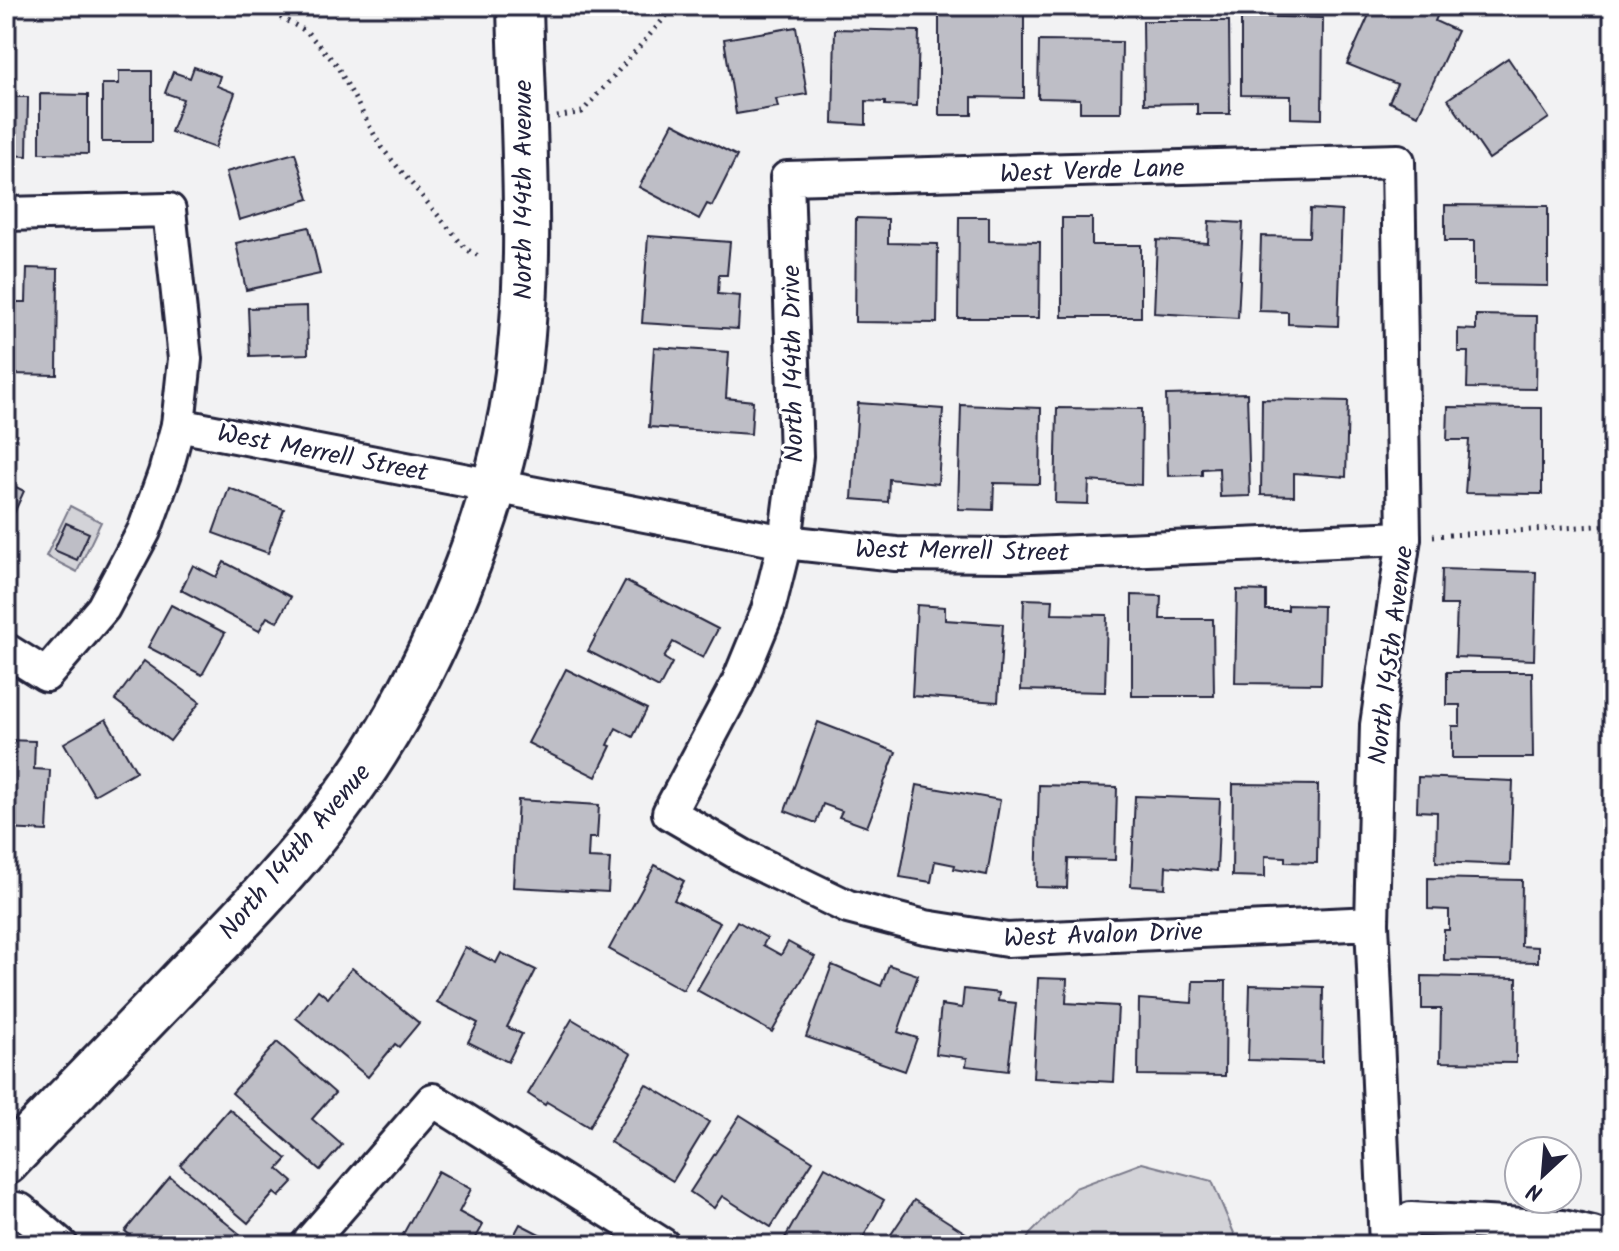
<svg xmlns="http://www.w3.org/2000/svg" width="1619" height="1251" font-family="Kalam,sans-serif">
<rect width="100%" height="100%" fill="#f2f2f3"/>
<filter id="ink" filterUnits="userSpaceOnUse"><feTurbulence type="fractalNoise" baseFrequency=".0125" numOctaves="2"/><feDisplacementMap in="SourceGraphic" scale="16" xChannelSelector="R" yChannelSelector="G"/><feConvolveMatrix kernelMatrix="1 2 1 2 8 2 1 2 1" color-interpolation-filters="sRGB"/></filter>
<g filter="url(#ink)">
<g fill="#d3d3d8" stroke="#7a7a8a" stroke-width="2">
<polygon points="70,506 101,522 77,572 46,556"/>
<polygon points="1142,1163 1212,1181 1239,1245 1024,1245 1030,1234 1075,1188"/>
</g>
<g fill="#bebec6" stroke="#22223b" stroke-width="2">
<polygon points="1373,6 1410,6 1422,11 1426,6 1439,12 1435,21 1457,31 1418,115 1389,102 1397,84 1347,64"/>
<polygon points="939,12 1024,13 1024,98 972,97 972,115 939,115"/>
<polygon points="1241,16 1323,18 1322,119 1291,118 1291,96 1241,95"/>
<polygon points="1143,21 1229,21 1230,114 1197,114 1197,103 1144,104"/>
<polygon points="796,27 807,94 776,99 778,107 736,114 724,39"/>
<polygon points="835,29 919,31 917,106 885,105 885,102 866,101 866,125 833,123"/>
<polygon points="1039,41 1122,42 1121,112 1080,112 1080,99 1038,98"/>
<polygon points="1508,58 1549,118 1489,159 1448,99"/>
<polygon points="194,67 220,76 217,86 235,93 215,148 171,132 183,99 165,93 173,72 190,78"/>
<polygon points="119,71 152,71 152,142 102,142 102,84 119,84"/>
<polygon points="40,94 88,95 88,154 40,153"/>
<polygon points="6,97 28,97 27,156 6,155"/>
<polygon points="673,123 737,156 712,206 707,204 699,219 639,187"/>
<polygon points="295,153 309,199 239,220 226,172"/>
<polygon points="1445,205 1548,206 1548,286 1474,285 1474,241 1445,241"/>
<polygon points="1310,209 1342,211 1338,326 1288,324 1288,312 1259,311 1261,236 1309,237"/>
<polygon points="959,217 989,217 989,241 1040,242 1039,318 958,318"/>
<polygon points="856,218 888,219 888,243 938,244 937,323 855,322"/>
<polygon points="1062,218 1092,218 1092,245 1141,245 1141,317 1062,317"/>
<polygon points="1209,221 1243,223 1238,318 1154,313 1157,240 1208,243"/>
<polygon points="309,227 320,274 246,290 236,243"/>
<polygon points="648,236 730,242 727,275 719,275 718,294 740,296 738,329 642,323"/>
<polygon points="27,268 58,269 57,375 9,374 11,302 26,302"/>
<polygon points="307,306 308,354 250,356 248,308"/>
<polygon points="1476,315 1537,316 1536,389 1467,388 1468,352 1458,352 1458,329 1476,330"/>
<polygon points="654,347 729,352 726,398 753,401 751,434 649,427"/>
<polygon points="1247,393 1250,496 1220,497 1219,468 1202,469 1202,475 1168,476 1166,395"/>
<polygon points="1262,399 1348,401 1346,477 1294,473 1294,496 1261,495"/>
<polygon points="858,403 943,409 938,484 889,479 888,502 852,499"/>
<polygon points="961,405 1041,408 1040,484 994,483 993,510 958,509"/>
<polygon points="1448,407 1542,408 1542,494 1465,493 1469,440 1447,440"/>
<polygon points="1057,408 1142,409 1141,485 1089,481 1088,504 1055,503"/>
<polygon points="6,469 13,472 8,483 24,491 6,531"/>
<polygon points="229,488 284,509 268,553 213,533"/>
<polygon points="66,523 89,533 77,560 54,550"/>
<polygon points="224,562 291,597 277,622 267,617 259,631 181,590 193,565 216,577"/>
<polygon points="1442,569 1536,572 1534,660 1455,657 1457,605 1441,605"/>
<polygon points="625,581 718,629 703,658 673,642 664,658 672,663 659,688 588,651"/>
<polygon points="1237,590 1266,591 1266,610 1288,610 1288,605 1323,606 1321,684 1235,683"/>
<polygon points="1132,595 1161,596 1160,619 1213,619 1214,696 1132,696"/>
<polygon points="1024,599 1053,600 1052,614 1107,615 1105,692 1021,690"/>
<polygon points="171,605 225,633 202,675 148,647"/>
<polygon points="917,605 945,607 945,620 1003,624 998,702 912,696"/>
<polygon points="144,661 200,702 170,741 115,700"/>
<polygon points="566,669 647,709 633,737 616,728 608,745 611,746 596,777 528,743"/>
<polygon points="1447,672 1532,672 1533,758 1452,758 1452,726 1460,726 1460,705 1447,705"/>
<polygon points="106,719 136,771 94,795 64,743"/>
<polygon points="818,722 896,752 867,827 839,817 842,811 823,804 816,823 785,811"/>
<polygon points="6,740 35,741 34,769 50,770 47,831 6,829"/>
<polygon points="1418,777 1513,781 1510,865 1436,862 1437,812 1417,811"/>
<polygon points="1233,784 1318,785 1317,863 1285,862 1285,857 1265,856 1265,877 1232,876"/>
<polygon points="917,785 1000,800 987,875 954,869 955,865 935,861 931,882 900,877"/>
<polygon points="1039,785 1117,787 1115,860 1068,859 1067,888 1036,887"/>
<polygon points="1135,796 1220,799 1217,871 1166,866 1165,888 1131,886"/>
<polygon points="518,800 599,805 597,838 589,838 588,858 610,859 608,892 513,887"/>
<polygon points="655,865 684,881 674,900 720,923 683,990 609,949"/>
<polygon points="1428,878 1522,880 1521,946 1538,947 1538,962 1444,960 1444,930 1449,930 1449,910 1428,909"/>
<polygon points="737,921 767,938 763,945 781,955 788,942 815,957 772,1032 697,990"/>
<polygon points="465,947 496,963 501,953 536,970 507,1027 522,1034 508,1062 468,1042 478,1023 437,1002"/>
<polygon points="832,965 881,986 889,965 918,975 898,1032 917,1038 905,1071 806,1037"/>
<polygon points="352,968 419,1023 399,1047 395,1044 368,1077 296,1018 318,990 328,998"/>
<polygon points="1422,976 1517,978 1516,1063 1440,1062 1441,1009 1422,1009"/>
<polygon points="1038,978 1067,979 1066,1003 1118,1006 1114,1082 1033,1078"/>
<polygon points="1193,981 1226,981 1225,1076 1138,1075 1139,999 1192,1003"/>
<polygon points="1250,985 1323,987 1322,1062 1248,1060"/>
<polygon points="964,989 999,993 998,1001 1016,1003 1008,1071 966,1066 967,1058 936,1054 941,1005 962,1008"/>
<polygon points="572,1019 631,1054 589,1127 547,1102 545,1105 528,1094"/>
<polygon points="277,1042 335,1093 312,1119 342,1145 320,1170 232,1093"/>
<polygon points="646,1084 709,1122 673,1181 610,1142"/>
<polygon points="229,1109 287,1159 278,1169 293,1182 279,1197 274,1193 248,1223 180,1165"/>
<polygon points="740,1115 813,1161 771,1227 722,1196 714,1208 690,1192"/>
<polygon points="825,1167 884,1200 859,1245 781,1245"/>
<polygon points="438,1171 471,1189 459,1212 483,1225 472,1245 397,1245"/>
<polygon points="170,1177 241,1235 232,1245 142,1245 125,1231"/>
<polygon points="914,1200 972,1237 967,1245 884,1245"/>
<polygon points="520,1224 557,1243 556,1245 487,1245 493,1234 510,1243"/>
</g>
<g fill="none" stroke-linecap="round" stroke-linejoin="round">
<defs>
<g id="minor">
<polyline points="6,214 169,210 185,359 178,425 165,473 144,531 103,608 46,675 6,650"/>
<polyline points="178,425 785,542 896,554 1007,555 1404,538"/>
<polyline points="1372,923 1007,940 925,927 848,907 743,856 669,813 738,683 768,610 785,542 796,456 787,178 1398,161 1404,538 1377,725 1372,923 1386,1245"/>
<polyline points="6,1207 20,1210 61,1245"/>
<polyline points="307,1245 433,1100 663,1245"/>
<polyline points="1390,1245 1411,1219 1563,1227 1593,1234 1608,1245"/>
</g>
<path id="secondary" d="M6 1162C66 1100 127 1038 187 975 255 906 324 834 376 751 436 656 491 523 512 412 536 279 523 140 520 6"/>
</defs>
<use href="#minor" stroke="#22223b" stroke-width="38"/>
<use href="#secondary" stroke="#22223b" stroke-width="50"/>
<g stroke="#22223b" stroke-width="5" stroke-dasharray="2 6" stroke-linecap="butt">
<polyline points="259,6 306,31 336,64 381,147 466,249 480,257"/>
<polyline points="557,117 582,112 675,6"/>
<polyline points="1433,536 1613,525"/>
</g>
<use href="#minor" stroke="#fff" stroke-width="32"/>
<use href="#secondary" stroke="#fff" stroke-width="44"/>
</g>
</g>
<g text-anchor="middle" stroke-width="6" stroke-linejoin="round" paint-order="stroke">
<g font-size="26" fill="#22223b" stroke="#fff">
<text transform="translate(1092 170) rotate(-2)" y="9">West Verde Lane</text>
<text transform="translate(522 190) rotate(-90)" y="9">North 144th Avenue</text>
<text transform="translate(792 364) rotate(-91)" y="9">North 144th Drive</text>
<text transform="translate(323 452) rotate(11)" y="9">West Merrell Street</text>
<text transform="translate(962 550) rotate(1)" y="9">West Merrell Street</text>
<text transform="translate(1390 655) rotate(-83)" y="9">North 145th Avenue</text>
<text transform="translate(294 851) rotate(-50)" y="9">North 144th Avenue</text>
<text transform="translate(1103 934) rotate(-2)" y="9">West Avalon Drive</text>
</g>
</g>
<rect width="1619" height="1251" fill="none" stroke="#fff" stroke-width="32"/>
<rect x="16" y="16" width="1587" height="1219" fill="none" stroke="#22223b" stroke-width="3" filter="url(#ink)"/>
<g transform="translate(1543 1175) rotate(206)"><circle r="38" fill="#ffffff" stroke="#a7a7b1" stroke-width="2"/>
<path d="M0-6L14 30L0 20L-14 30Z" fill="#22223b"/>
<text y="-12" font-size="22" font-weight="bold" text-anchor="middle" fill="#22223b">N</text>
</g>
</svg>
